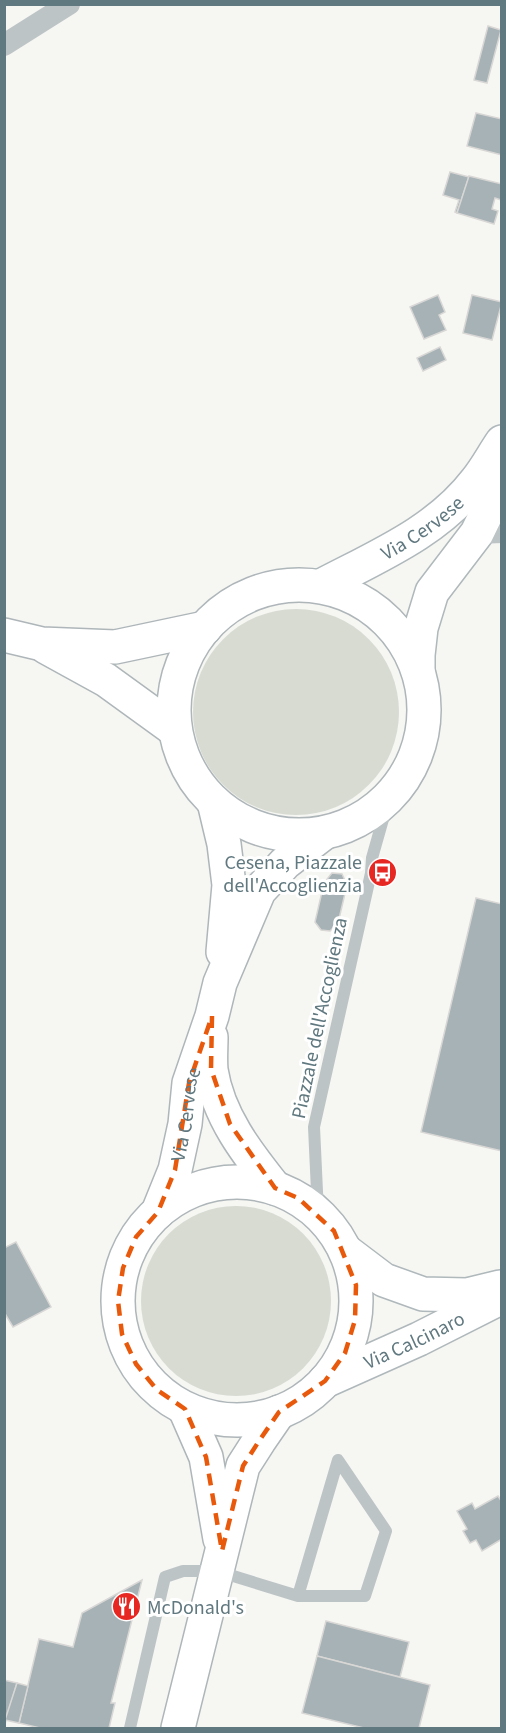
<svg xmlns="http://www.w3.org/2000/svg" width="506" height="1733" font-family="'Source Sans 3',sans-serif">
<rect width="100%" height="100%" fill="#f6f6f3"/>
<g fill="#d7dbd2">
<circle cx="296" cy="712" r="103"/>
<circle cx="236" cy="1301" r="95"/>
</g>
<g fill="#a6b2b5" stroke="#d8d7d5" stroke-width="1.5">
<polygon points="488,26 501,30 487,83 474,80"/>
<polygon points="476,113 502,119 502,155 467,146"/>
<polygon points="450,172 469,177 457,213 455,212 459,200 443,195"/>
<polygon points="469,176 502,184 501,200 495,198 492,209 498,211 494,224 457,213"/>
<polygon points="438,295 445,312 439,315 446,330 424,339 410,307"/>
<polygon points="472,295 502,302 492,340 463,333"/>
<polygon points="440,347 446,360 423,371 417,358"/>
<polygon points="332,873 342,874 347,885 338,923 330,931 321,930 315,922 324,883"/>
<polygon points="476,898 502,904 502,1151 421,1132"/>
<polygon points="16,1242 51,1307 13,1327 4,1312 4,1248"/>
<polygon points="498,1496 502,1502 502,1539 482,1551 476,1540 470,1543 463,1531 467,1529 457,1511 472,1503 475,1509"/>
<polygon points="142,1580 111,1703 115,1703 109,1728 40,1728 19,1723 39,1639 73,1647 82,1613"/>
<polygon points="326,1621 409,1642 400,1677 317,1656"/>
<polygon points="317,1656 430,1685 419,1728 364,1728 302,1713"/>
<polygon points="4,1680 17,1683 5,1724 4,1724"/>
<polygon points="17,1683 28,1686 19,1723 5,1720"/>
</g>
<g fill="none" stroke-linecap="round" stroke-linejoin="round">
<defs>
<g id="secondary">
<path id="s1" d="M321 586C376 557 437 532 476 481 486 469 493 455 502 442"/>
<polyline points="418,670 418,655 421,628 432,592 477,533 497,492 502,477"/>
<polyline points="347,1252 384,1280 423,1294 467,1295 500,1287"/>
<path id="s2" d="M325 1381 419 1339 502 1297"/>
</g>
<g id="primary">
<circle cx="299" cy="710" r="125"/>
<polyline points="4,635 42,644 115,647 205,628"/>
<polyline points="46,647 106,680 175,730"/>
<polyline points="214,802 224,844 229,885 223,952"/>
<path d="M211 1037C211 1047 210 1059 211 1070 218 1116 247 1153 275 1188"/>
<circle cx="237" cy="1301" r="119"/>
<path id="s3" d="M158 1212 175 1170 185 1124 189 1083 212 1016 220 983 259 891 285 863 324 833"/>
<polyline points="185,1409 206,1457 220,1539"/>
<polyline points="178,1728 243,1466 259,1441 279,1412"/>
</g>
</defs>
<use href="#secondary" stroke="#afb8bb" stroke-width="36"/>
<use href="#primary" stroke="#aeb6b9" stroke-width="36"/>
<g stroke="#bdc4c6" stroke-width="12">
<polyline points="318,1213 314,1127 371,873 372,858 389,798"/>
<polyline points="130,1728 165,1577 183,1571 217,1571 298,1596 365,1596 386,1531 338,1460 298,1596"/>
</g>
<g stroke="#bdc4c6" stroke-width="22">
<polyline points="4,45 69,4"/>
<polyline points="477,533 502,532"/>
</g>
<use href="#secondary" stroke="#fff" stroke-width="33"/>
<use href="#primary" stroke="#fff" stroke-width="33"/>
</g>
<path fill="none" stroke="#e8590c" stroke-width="4.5" stroke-dasharray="12 8" stroke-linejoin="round" d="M212 1016 211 1069 230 1124 275 1188 298 1198 334 1231 356 1285 355 1320 345 1353 325 1381 279 1412 259 1441 243 1466 222 1551 206 1457 185 1409 157 1390 136 1364 122 1334 118 1301 123 1268 136 1237 158 1212 175 1170 189 1083Z"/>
<defs>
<symbol id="bus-disc" viewBox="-11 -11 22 22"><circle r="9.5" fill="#e72722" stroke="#fff"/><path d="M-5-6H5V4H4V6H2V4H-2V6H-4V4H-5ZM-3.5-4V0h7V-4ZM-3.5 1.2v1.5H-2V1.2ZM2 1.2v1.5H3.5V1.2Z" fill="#fff"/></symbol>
<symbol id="restaurant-disc" viewBox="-11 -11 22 22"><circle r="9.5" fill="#e72722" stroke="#fff"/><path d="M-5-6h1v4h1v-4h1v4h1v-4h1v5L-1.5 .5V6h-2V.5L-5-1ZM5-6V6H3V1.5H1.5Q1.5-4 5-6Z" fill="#fff"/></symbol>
</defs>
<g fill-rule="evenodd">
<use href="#bus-disc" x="366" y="856" width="33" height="33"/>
<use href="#restaurant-disc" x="110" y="1590" width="33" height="33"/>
</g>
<g text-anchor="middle" stroke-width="6" stroke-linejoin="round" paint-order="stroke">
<g font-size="20" fill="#60787f" stroke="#fff">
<text dy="7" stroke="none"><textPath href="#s1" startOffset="117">Via Cervese</textPath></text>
<text transform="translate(319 1018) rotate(-78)" y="7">Piazzale dell'Accoglienza</text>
<text dy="7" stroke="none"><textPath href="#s3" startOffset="102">Via Cervese</textPath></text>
<text dy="7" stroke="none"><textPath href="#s2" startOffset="98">Via Calcinaro</textPath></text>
</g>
<g font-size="20" fill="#60787f" stroke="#fff" text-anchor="end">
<text x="362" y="869">Cesena, Piazzale<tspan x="362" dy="23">dell'Accoglienzia</tspan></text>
<text x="147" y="1614" text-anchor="start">McDonald's</text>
</g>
</g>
<rect width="506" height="1733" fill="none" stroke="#60787f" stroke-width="12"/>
</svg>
